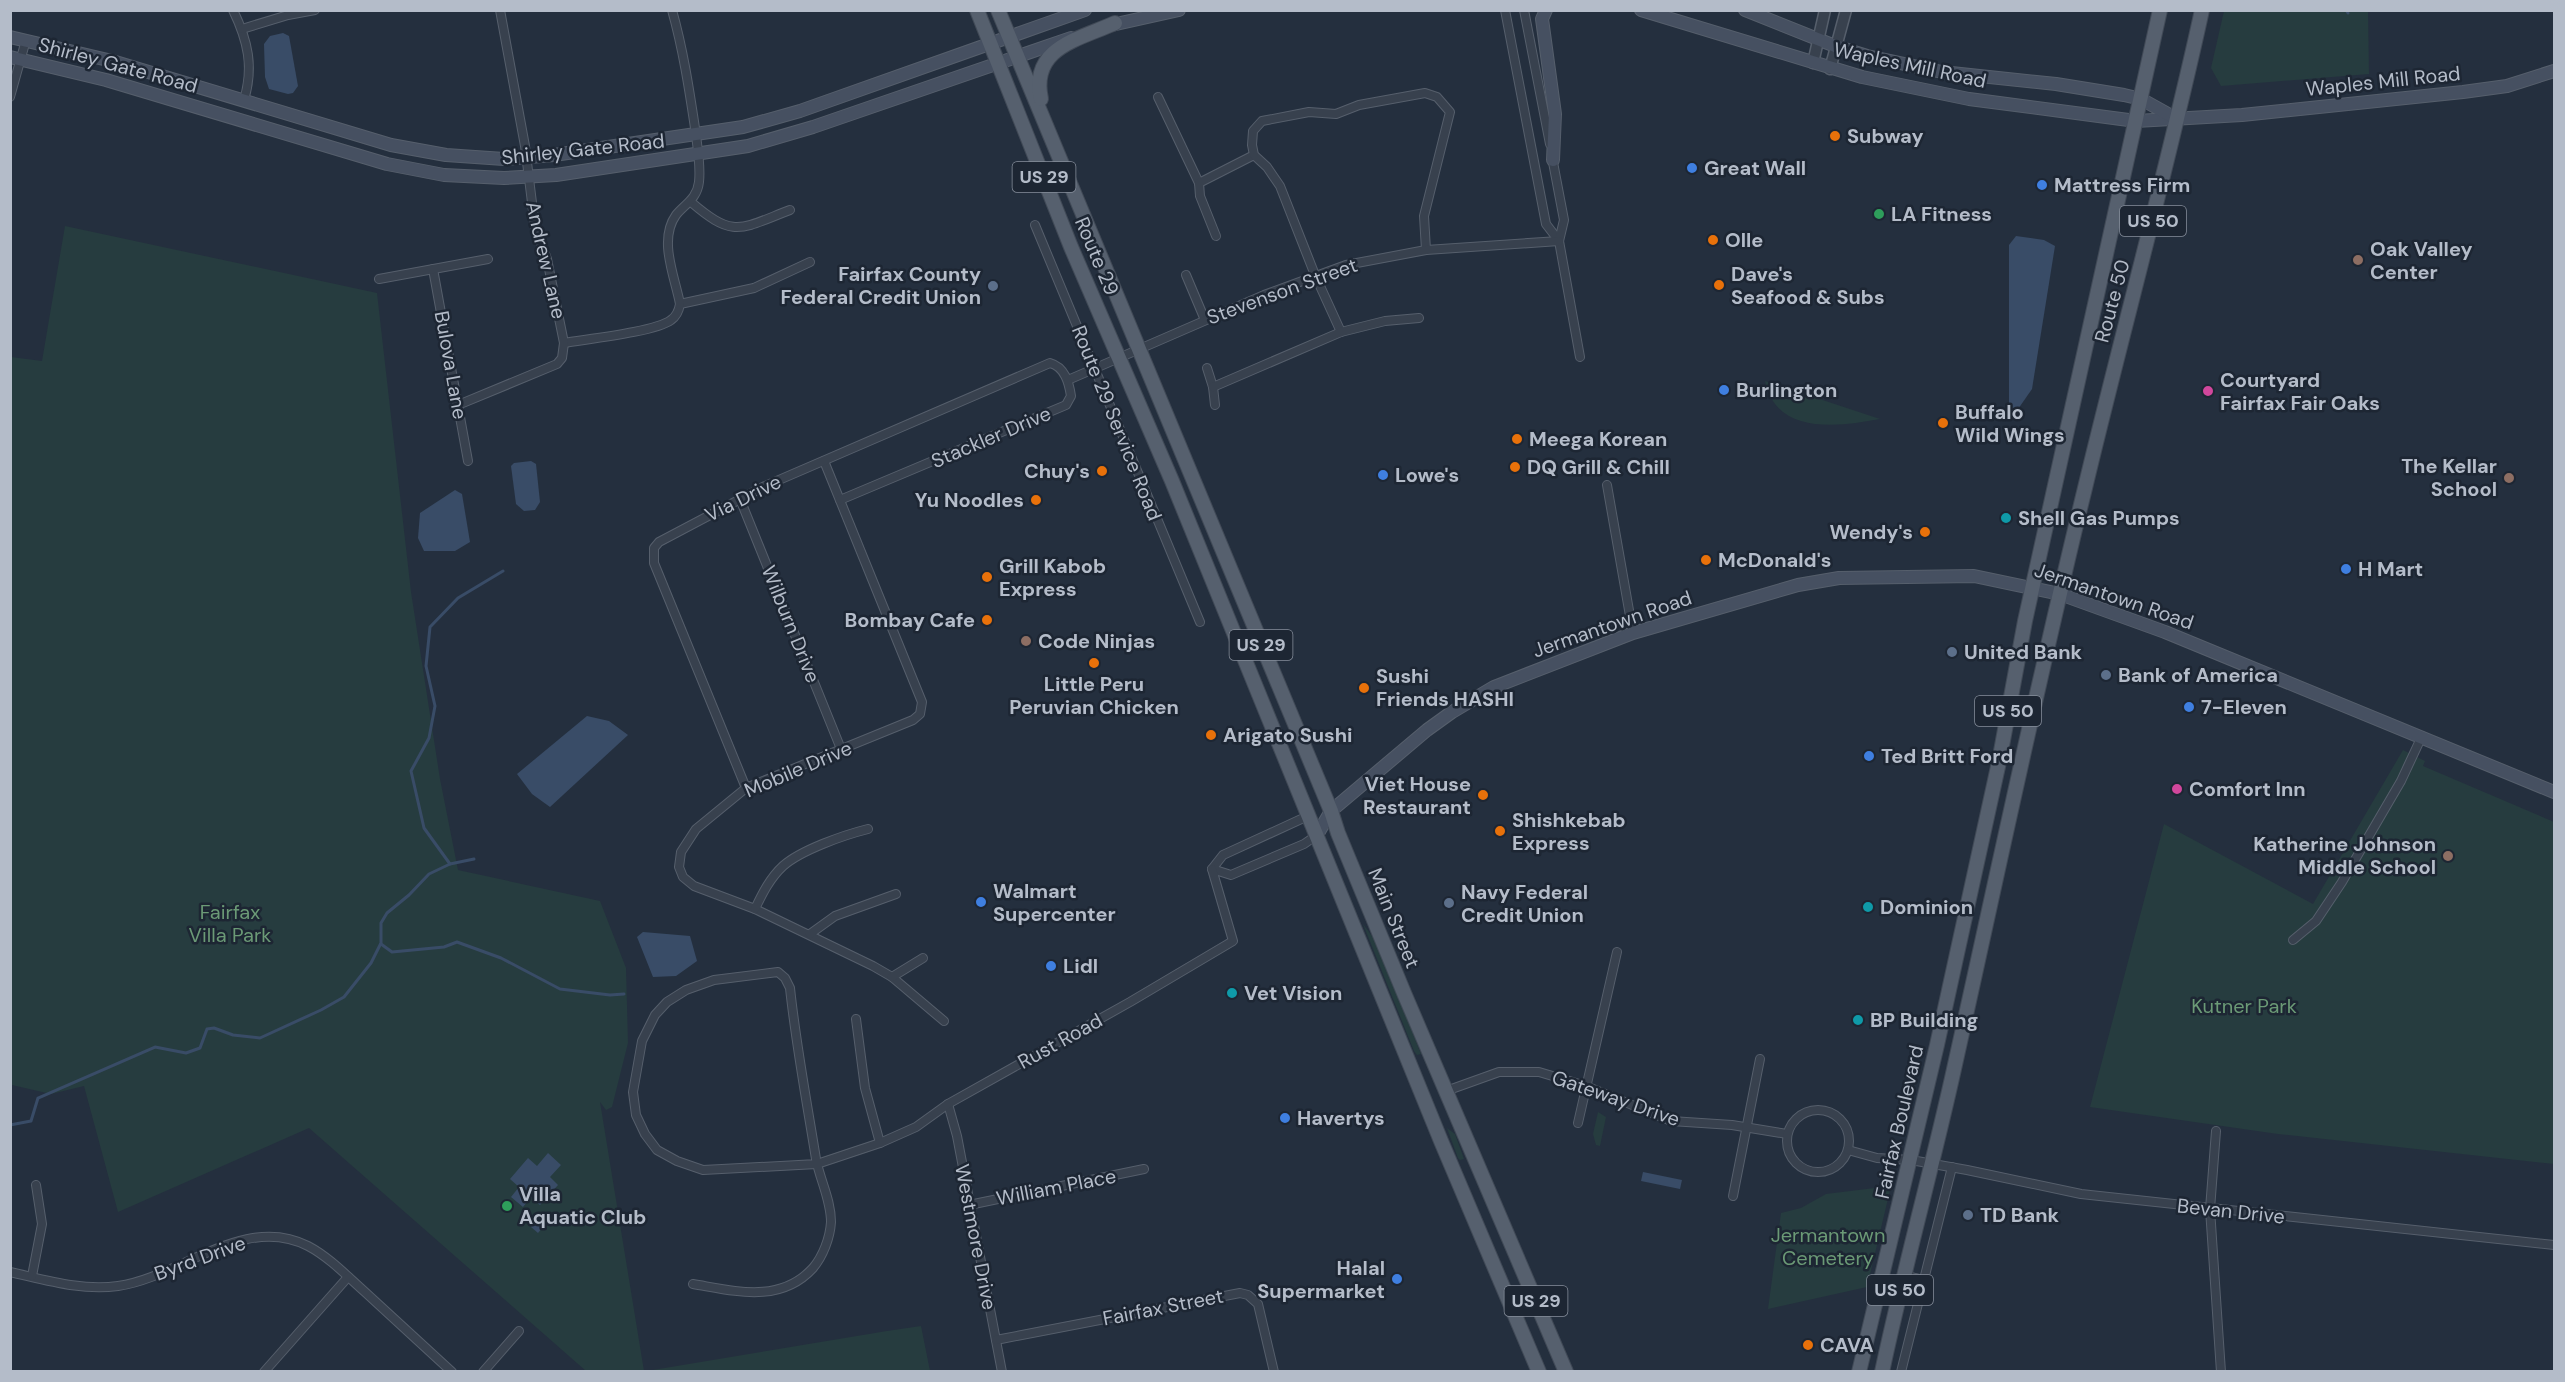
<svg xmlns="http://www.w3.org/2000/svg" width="2565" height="1382" font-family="'DM Sans',sans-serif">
<rect width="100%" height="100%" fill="#242f3e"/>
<g fill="#263c3f">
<polygon points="2224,11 2368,11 2369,74 2221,86 2211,68"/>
<polygon points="65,226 377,293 411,592 440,779 458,870 600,901 626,968 628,1043 612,1107 606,1110 600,1102 644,1371 586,1371 309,1128 118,1212 84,1086 51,1094 12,1085 11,1088 11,357 42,361"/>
<path d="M1765 381 1880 419C1837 427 1776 435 1765 381Z"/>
<polygon points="2403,750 2425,761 2423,766 2554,822 2554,1164 2278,1134 2090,1107 2164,824 2313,904"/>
<polygon points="1363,924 1377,943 1421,1054 1417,1055 1414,1051"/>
<polygon points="1598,1112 1606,1117 1600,1146 1596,1145 1593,1134"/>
<polygon points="1447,1128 1455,1134 1464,1159 1460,1160 1458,1158"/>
<polygon points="1891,1186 1867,1287 1768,1309 1781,1213 1801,1208 1826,1194"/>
<polygon points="921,1326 930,1371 647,1371 887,1331"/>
</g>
<g fill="#394c67">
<polygon points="283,33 289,36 298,86 293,93 288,94 269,89 265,77 264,44 270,36"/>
<polygon points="2016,236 2044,240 2055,246 2032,389 2016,412 2009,407 2009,245"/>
<polygon points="531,461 536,464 540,502 535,510 524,511 516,504 511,466 514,463"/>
<polygon points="455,490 462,494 470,542 455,551 424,551 418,538 420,513"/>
<polygon points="587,716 609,721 628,735 550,807 532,794 517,774"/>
<polygon points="643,932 690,936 697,961 676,976 653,977 637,937"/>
<polygon points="548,1153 561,1165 550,1177 558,1185 540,1205 531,1197 523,1207 511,1197 519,1187 510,1179 528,1158 537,1166"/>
<polygon points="1643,1172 1682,1180 1680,1189 1641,1181"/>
<polygon points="541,1215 548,1221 538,1233 531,1227"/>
</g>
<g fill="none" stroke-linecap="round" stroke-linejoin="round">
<g stroke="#394c67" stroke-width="3">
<polyline points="2346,10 2348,13"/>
<polyline points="450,864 474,859"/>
<polyline points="381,944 392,952 444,947 457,942 501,958 560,989 610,995 624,994"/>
<polyline points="10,1125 31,1121 38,1098 155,1047 186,1053 200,1048 207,1029 214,1028 233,1035 260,1038 321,1010 344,997 371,963 381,943 381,923 387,913 409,895 429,874 450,864 424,828 411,771 429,738 435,706 426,666 430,627 458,598 503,571"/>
</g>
<defs>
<g id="minor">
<path d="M233 10C248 41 254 67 244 100"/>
<polyline points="1505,10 1546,224 1559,241"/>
<polyline points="1524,10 1550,144"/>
<polyline points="242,29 288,15 315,10"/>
<polyline points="10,97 26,40"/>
<polyline points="1158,97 1199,183"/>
<polyline points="1552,157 1564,220 1559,241 1580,357"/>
<path d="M691 202C734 239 740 229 790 210"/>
<polyline points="1035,225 1200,622"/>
<polyline points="1216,236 1200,196 1199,183 1254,155"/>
<polyline points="433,269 468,461"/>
<polyline points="1186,275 1205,320"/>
<polyline points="379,279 488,259"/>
<polyline points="680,304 754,288 810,262"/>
<polyline points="1341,332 1315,275 1280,186 1267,167 1254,155 1252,145 1253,131 1262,121 1309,112 1336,114 1359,105 1425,93 1437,97 1450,112 1424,216 1426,250"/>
<path d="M564 343C587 339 655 332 671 320 677 316 679 310 680 304 675 277 658 240 676 215 685 204 697 199 699 182 701 164 697 145 695 128 689 88 683 49 672 10"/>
<polyline points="1207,368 1213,387 1215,405"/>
<polyline points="1068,380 1264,295 1346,265 1426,250 1559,241"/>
<polyline points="1213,387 1341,332 1385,321 1419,318"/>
<polyline points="458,405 557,364 562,358 564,343 547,259 535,227 525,146 500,10"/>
<polyline points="824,461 922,702 920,714 913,720 746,788 696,829 681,852 679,867 683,877 694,886 755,909 873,966 892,977 944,1021"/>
<polyline points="1607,485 1633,633"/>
<polyline points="740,499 841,749"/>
<path d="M746 788 654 563V548L659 542 765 486 1050 363C1065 367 1069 383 1071 396L1066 405 840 500"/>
<polyline points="1310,815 1223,855 1212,869 1231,875 1304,844 1317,835"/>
<path d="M755 909C762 894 770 878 783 866 801 850 844 835 868 829"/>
<polyline points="810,934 835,916 896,894"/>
<polyline points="2293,940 2316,921 2342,882 2401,781 2422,736"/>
<polyline points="892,977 923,958"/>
<polyline points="856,1019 865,1088 880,1143"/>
<polyline points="1446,1091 1499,1072 1539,1072 1586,1086 1671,1121 1732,1125 1787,1134"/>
<polyline points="948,1104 957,1136 1002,1372"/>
<circle cx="1818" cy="1141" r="31"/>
<polyline points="1578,1123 1617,952"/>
<polyline points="2216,1131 2210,1209 2221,1372"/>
<polyline points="1848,1150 1877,1158 1911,1160 1967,1170 2081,1194 2554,1245"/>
<polyline points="1733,1196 1760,1059"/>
<polyline points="969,1205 1144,1169"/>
<path d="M10 1272C46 1280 81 1291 118 1286 181 1277 244 1213 308 1246 329 1257 347 1276 365 1292 394 1319 423 1345 452 1372"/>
<polyline points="1903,1275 1924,1280"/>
<polyline points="32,1276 42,1224 36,1185"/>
<path d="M693 1284C735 1291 780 1304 813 1268 823 1256 830 1238 831 1222 831 1200 820 1180 816 1159 807 1103 796 1045 790 988L785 978 778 972 714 980 686 990 667 1002 655 1015 642 1041 633 1092 636 1115 645 1134 657 1150 677 1161 703 1170 817 1164 880 1143 916 1127 948 1104 1130 1002 1233 941 1212 869"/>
<polyline points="996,1340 1240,1293 1248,1295 1258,1304 1274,1372"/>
<polyline points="264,1372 348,1277"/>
<polyline points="483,1372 519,1331"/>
<polyline points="1901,1372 1952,1167"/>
</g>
<g id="tertiary">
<polyline points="1813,63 1825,10"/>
<polyline points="1830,69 1846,10"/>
</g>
<g id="secondary">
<polyline points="1546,10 1542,19 1555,114 1553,160"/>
<polyline points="1641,10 1862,77 1969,99 2136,121 2242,115 2463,92 2507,86 2554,71"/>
<polyline points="1745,10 1835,46 1867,56 1942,72 2056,84 2124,95 2141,99 2177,119"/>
<polyline points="1107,26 1179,10"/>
<polyline points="10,37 112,61 391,145 446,155 504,159 554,155 743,127 800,111 1085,10"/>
<polyline points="10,57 106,80 387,164 444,175 504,178 556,175 748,146 813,127 1071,38"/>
<polyline points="1317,835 1331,811 1427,730 1452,712 1494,687 1633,633 1798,585 1839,578 1974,576 2060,594 2165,632 2554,792"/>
</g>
<g id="primary">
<polyline points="977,10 1071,247 1172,481 1441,1141 1539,1372"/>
<polyline points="998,10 1331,811 1338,833 1404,993 1566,1372"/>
<path d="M1041 99C1030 48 1077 40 1115 23"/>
<polyline points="1859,1372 1937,1045 1999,762 2025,621 2160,10"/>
<path d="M1882 1372C1903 1273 1930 1176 1952 1078 1996 881 2037 684 2085 488 2123 329 2167 171 2202 10"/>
</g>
</defs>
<use href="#minor" stroke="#565f6c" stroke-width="10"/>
<use href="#tertiary" stroke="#565f6c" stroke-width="13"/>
<use href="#secondary" stroke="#565f6c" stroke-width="14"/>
<use href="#primary" stroke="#414a57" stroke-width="16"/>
<use href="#minor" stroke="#38414e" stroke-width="8"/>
<use href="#tertiary" stroke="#38414e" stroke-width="10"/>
<use href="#secondary" stroke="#465061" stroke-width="12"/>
<use href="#primary" stroke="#56606e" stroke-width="14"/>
</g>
<g fill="#e8710a" stroke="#1d2633" stroke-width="2">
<circle cx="1835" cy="136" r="6"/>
<circle cx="1713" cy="240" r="6"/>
<circle cx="1719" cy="285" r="6"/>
<circle cx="1943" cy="423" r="6"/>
<circle cx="1517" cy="439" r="6"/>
<circle cx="1515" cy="467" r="6"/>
<circle cx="1102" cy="471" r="6"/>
<circle cx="1036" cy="500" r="6"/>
<circle cx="1925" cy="532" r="6"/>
<circle cx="1706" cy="560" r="6"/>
<circle cx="987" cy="577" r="6"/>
<circle cx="987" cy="620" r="6"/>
<circle cx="1094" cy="663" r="6"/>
<circle cx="1364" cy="688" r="6"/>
<circle cx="1211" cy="735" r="6"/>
<circle cx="1483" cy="795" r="6"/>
<circle cx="1500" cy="831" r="6"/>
<circle cx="1808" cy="1345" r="6"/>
</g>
<g fill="#3f7fe0" stroke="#1d2633" stroke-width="2">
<circle cx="1692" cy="168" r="6"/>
<circle cx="2042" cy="185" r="6"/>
<circle cx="1724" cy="390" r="6"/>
<circle cx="1383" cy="475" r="6"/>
<circle cx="2346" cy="569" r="6"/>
<circle cx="2189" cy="707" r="6"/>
<circle cx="1869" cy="756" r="6"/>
<circle cx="981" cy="902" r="6"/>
<circle cx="1051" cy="966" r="6"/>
<circle cx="1285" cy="1118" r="6"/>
<circle cx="1397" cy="1279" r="6"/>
</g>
<g fill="#2e9e5b" stroke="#1d2633" stroke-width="2">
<circle cx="1879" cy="214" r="6"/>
<circle cx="507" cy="1206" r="6"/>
</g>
<g fill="#8d6e63" stroke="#1d2633" stroke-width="2">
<circle cx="2358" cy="260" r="6"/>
<circle cx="2509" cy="478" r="6"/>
<circle cx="1026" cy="641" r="6"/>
<circle cx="2448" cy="856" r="6"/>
</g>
<g fill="#5c6f8a" stroke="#1d2633" stroke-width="2">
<circle cx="993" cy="286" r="6"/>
<circle cx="1952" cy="652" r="6"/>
<circle cx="2106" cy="675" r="6"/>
<circle cx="1449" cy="903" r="6"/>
<circle cx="1968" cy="1215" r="6"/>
</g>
<g fill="#d1479c" stroke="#1d2633" stroke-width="2">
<circle cx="2208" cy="391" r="6"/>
<circle cx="2177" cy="789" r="6"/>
</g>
<g fill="#0f9aa8" stroke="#1d2633" stroke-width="2">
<circle cx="2006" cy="518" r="6"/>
<circle cx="1868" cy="907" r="6"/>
<circle cx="1232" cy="993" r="6"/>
<circle cx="1858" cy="1020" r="6"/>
</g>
<g text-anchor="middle" stroke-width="5" stroke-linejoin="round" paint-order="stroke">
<g fill="#1d2633" stroke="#878f9c" stroke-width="1.5">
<rect x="1012.5" y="162" width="63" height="30" rx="4.5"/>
<rect x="2120" y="206" width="66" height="30" rx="4.5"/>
<rect x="1229.5" y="630" width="63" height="30" rx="4.5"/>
<rect x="1975" y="696" width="66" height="30" rx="4.5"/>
<rect x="1867" y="1275" width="66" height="30" rx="4.5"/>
<rect x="1504.5" y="1286" width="63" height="30" rx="4.5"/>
</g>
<g font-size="18" font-weight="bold" fill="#b4bcc9">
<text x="1044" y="183">US 29</text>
<text x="2153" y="227">US 50</text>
<text x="1261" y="651">US 29</text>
<text x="2008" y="717">US 50</text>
<text x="1900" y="1296">US 50</text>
<text x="1536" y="1307">US 29</text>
</g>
<g font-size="20" fill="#b4bcc9" stroke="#1d2633">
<text transform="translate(118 65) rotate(15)" y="7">Shirley Gate Road</text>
<text transform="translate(1910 65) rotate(12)" y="7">Waples Mill Road</text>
<text transform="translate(2383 81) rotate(-6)" y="7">Waples Mill Road</text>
<text transform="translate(583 149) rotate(-6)" y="7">Shirley Gate Road</text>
<text transform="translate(1097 256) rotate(67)" y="7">Route 29</text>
<text transform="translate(546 260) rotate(77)" y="7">Andrew Lane</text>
<text transform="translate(1282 291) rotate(-20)" y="7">Stevenson Street</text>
<text transform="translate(2112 301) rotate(-75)" y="7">Route 50</text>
<text transform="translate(451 365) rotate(80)" y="7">Bulova Lane</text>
<text transform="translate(1117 423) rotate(68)" y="7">Route 29 Service Road</text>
<text transform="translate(991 437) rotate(-23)" y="7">Stackler Drive</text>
<text transform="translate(743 498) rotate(-26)" y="7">Via Drive</text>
<text transform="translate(2114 596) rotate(19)" y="7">Jermantown Road</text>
<text transform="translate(791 624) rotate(68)" y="7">Wilburn Drive</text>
<text transform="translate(1612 624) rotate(-19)" y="7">Jermantown Road</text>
<text transform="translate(798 769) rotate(-23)" y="7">Mobile Drive</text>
<text transform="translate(1394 918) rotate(68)" y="7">Main Street</text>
<text transform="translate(1060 1041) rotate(-29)" y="7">Rust Road</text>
<text transform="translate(1616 1098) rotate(19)" y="7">Gateway Drive</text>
<text transform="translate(1899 1122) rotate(-77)" y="7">Fairfax Boulevard</text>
<text transform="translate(1056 1187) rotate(-11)" y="7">William Place</text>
<text transform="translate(2231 1211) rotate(6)" y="7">Bevan Drive</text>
<text transform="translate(976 1237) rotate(79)" y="7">Westmore Drive</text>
<text transform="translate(200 1258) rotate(-20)" y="7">Byrd Drive</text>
<text transform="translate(1163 1307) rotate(-11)" y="7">Fairfax Street</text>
</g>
<g font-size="20" font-weight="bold" fill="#b4bcc9" stroke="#1d2633" text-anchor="start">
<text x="1847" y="143">Subway</text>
<text x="1704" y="175">Great Wall</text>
<text x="2054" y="192">Mattress Firm</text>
<text x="1891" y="221">LA Fitness</text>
<text x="1725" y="247">Olle</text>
<text x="2370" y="256">Oak Valley<tspan x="2370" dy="23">Center</tspan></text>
<text x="981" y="281" text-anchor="end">Fairfax County<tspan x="981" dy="23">Federal Credit Union</tspan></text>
<text x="1731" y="281">Dave's<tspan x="1731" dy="23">Seafood &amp; Subs</tspan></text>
<text x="2220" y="387">Courtyard<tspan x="2220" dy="23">Fairfax Fair Oaks</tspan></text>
<text x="1736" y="397">Burlington</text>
<text x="1955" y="419">Buffalo<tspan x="1955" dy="23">Wild Wings</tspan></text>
<text x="1529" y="446">Meega Korean</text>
<text x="2497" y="473" text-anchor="end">The Kellar<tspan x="2497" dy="23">School</tspan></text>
<text x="1527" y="474">DQ Grill &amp; Chill</text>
<text x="1090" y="478" text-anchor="end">Chuy's</text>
<text x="1395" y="482">Lowe's</text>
<text x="1024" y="507" text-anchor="end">Yu Noodles</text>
<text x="2018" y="525">Shell Gas Pumps</text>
<text x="1913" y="539" text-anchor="end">Wendy's</text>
<text x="1718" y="567">McDonald's</text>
<text x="999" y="573">Grill Kabob<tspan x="999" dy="23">Express</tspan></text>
<text x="2358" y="576">H Mart</text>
<text x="975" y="627" text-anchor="end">Bombay Cafe</text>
<text x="1038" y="648">Code Ninjas</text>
<text x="1964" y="659">United Bank</text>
<text x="2118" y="682">Bank of America</text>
<text x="1376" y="683">Sushi<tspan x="1376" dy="23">Friends HASHI</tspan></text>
<text x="1094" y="691" text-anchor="middle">Little Peru<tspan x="1094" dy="23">Peruvian Chicken</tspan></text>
<text x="2201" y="714">7-Eleven</text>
<text x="1223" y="742">Arigato Sushi</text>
<text x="1881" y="763">Ted Britt Ford</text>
<text x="1471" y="791" text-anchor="end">Viet House<tspan x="1471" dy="23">Restaurant</tspan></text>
<text x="2189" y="796">Comfort Inn</text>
<text x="1512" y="827">Shishkebab<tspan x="1512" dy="23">Express</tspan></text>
<text x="2436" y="851" text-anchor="end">Katherine Johnson<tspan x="2436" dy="23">Middle School</tspan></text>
<text x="993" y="898">Walmart<tspan x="993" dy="23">Supercenter</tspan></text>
<text x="1461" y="899">Navy Federal<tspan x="1461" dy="23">Credit Union</tspan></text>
<text x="1880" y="914">Dominion</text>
<text x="1063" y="973">Lidl</text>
<text x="1244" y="1000">Vet Vision</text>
<text x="1870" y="1027">BP Building</text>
<text x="1297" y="1125">Havertys</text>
<text x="519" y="1201">Villa<tspan x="519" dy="23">Aquatic Club</tspan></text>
<text x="1980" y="1222">TD Bank</text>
<text x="1385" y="1275" text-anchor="end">Halal<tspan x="1385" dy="23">Supermarket</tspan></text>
<text x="1820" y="1352">CAVA</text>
</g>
<g font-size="20" fill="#6b9a76" stroke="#1d2633">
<text x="230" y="919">Fairfax<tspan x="230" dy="23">Villa Park</tspan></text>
<text x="2244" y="1013">Kutner Park</text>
<text x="1828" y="1242">Jermantown<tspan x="1828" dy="23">Cemetery</tspan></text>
</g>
</g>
<rect width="2565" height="1382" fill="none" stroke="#b4bcc9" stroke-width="24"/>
</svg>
